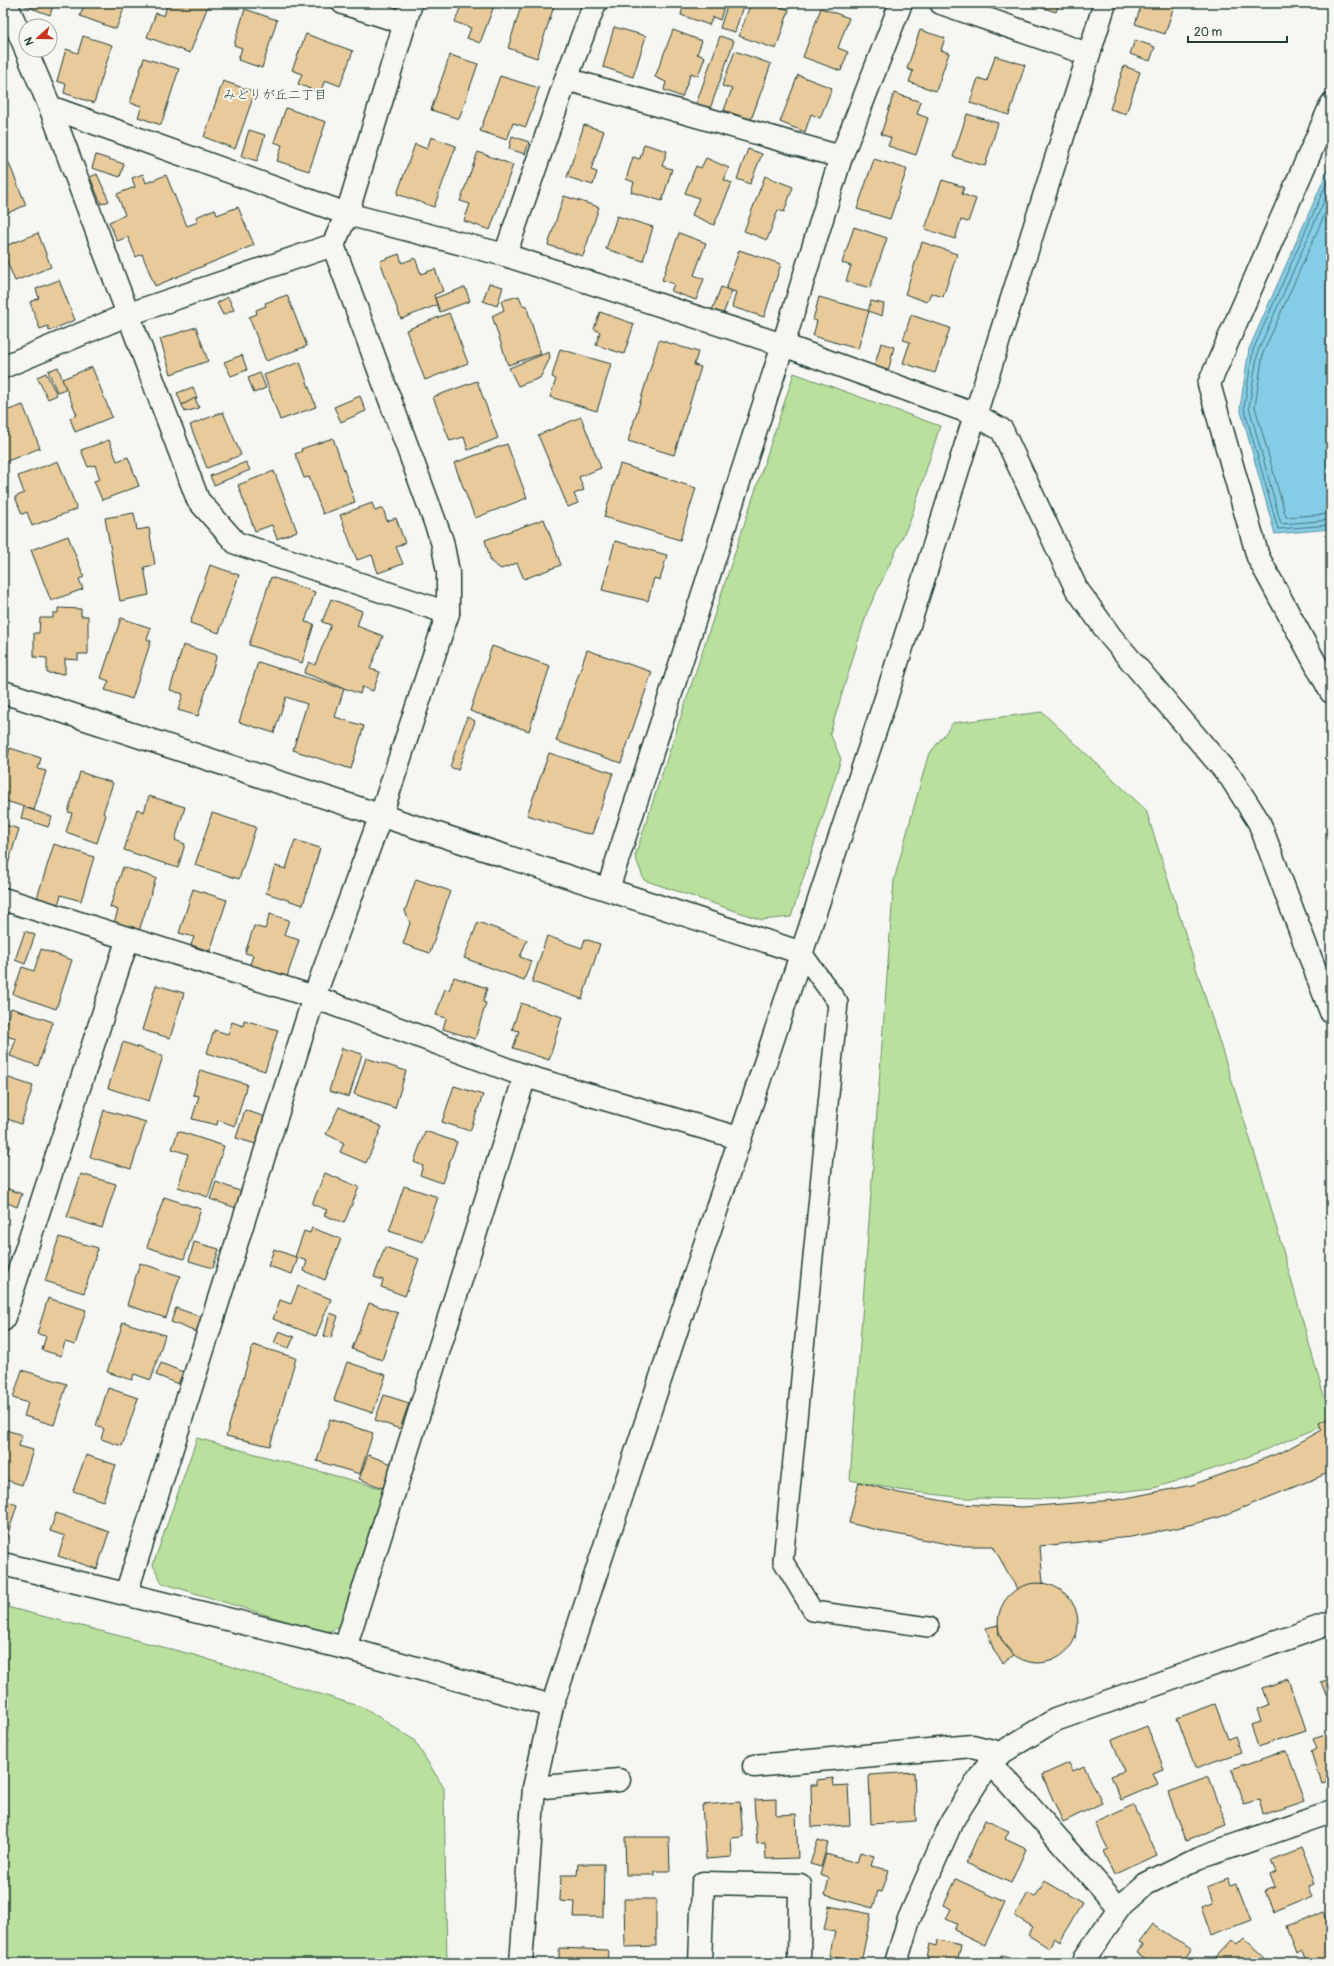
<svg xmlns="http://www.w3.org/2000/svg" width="1334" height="1966" font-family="Pangolin,'Klee One',sans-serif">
<rect width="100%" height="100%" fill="#f6f6f2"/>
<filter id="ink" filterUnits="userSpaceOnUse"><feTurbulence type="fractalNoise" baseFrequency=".025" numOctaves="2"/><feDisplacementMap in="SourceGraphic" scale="8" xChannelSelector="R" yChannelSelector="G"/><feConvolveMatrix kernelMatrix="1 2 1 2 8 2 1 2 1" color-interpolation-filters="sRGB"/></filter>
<g filter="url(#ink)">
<g fill="#b9e19d" stroke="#6c8f68">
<polygon points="794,373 940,426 910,521 867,612 830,733 841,759 791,917 762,920 644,880 635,856"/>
<polygon points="1042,712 1146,810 1264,1183 1326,1404 1331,1411 1331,1423 1232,1463 1154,1488 1054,1499 964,1498 899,1490 850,1480 894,880 928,756 953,723"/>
<polygon points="197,1438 384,1489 340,1627 325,1633 162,1583 153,1565"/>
<polygon points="3,1606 194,1655 365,1708 414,1740 444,1788 447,1963 3,1963"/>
</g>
<polygon fill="#85cce6" stroke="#5c939f" points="1331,163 1331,529 1275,534 1240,408 1249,349"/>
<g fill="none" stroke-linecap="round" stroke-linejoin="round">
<g stroke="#48767b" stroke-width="1">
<polyline points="1331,173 1253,350 1244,408 1278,529 1331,525"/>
<polyline points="1331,185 1258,351 1249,407 1281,524 1331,520"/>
<polyline points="1331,200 1263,353 1255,407 1286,517 1331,514"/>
</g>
</g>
<g fill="#e8ca9b" stroke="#1f3d34">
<polygon points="24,3 54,3 50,15 23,5"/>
<polygon points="85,3 126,3 116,29 80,16"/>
<polygon points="168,3 209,3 190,53 147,37 156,13 164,16"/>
<polygon points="462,3 495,3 480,43 467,38 471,28 455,22"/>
<polygon points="522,3 555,3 537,58 508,48"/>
<polygon points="684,3 725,3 720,20 713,17 709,25 681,15"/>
<polygon points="728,3 743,6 735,32 720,28"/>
<polygon points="751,3 780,3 779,6 789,10 776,49 739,36"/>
<polygon points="1027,3 1059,3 1056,12"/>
<polygon points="1142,3 1175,3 1165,34 1135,24"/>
<polygon points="821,8 849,18 838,48 848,52 841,71 803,57"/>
<polygon points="245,9 277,20 262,68 238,60 242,48 234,45"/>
<polygon points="614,27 646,36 633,77 603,67"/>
<polygon points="673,30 702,41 697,54 705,57 698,76 691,73 682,97 664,90 666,82 655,77"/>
<polygon points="920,30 945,38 941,50 949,53 936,91 909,82 913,71 907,69"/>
<polygon points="306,34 353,51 340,86 325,80 320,93 298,84 302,74 292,70"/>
<polygon points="83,36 112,45 94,103 64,93 66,84 57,81 66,49 78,53"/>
<polygon points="720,36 734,41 710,109 696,104"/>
<polygon points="1135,40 1155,47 1150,61 1130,54"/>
<polygon points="735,51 771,64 751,120 724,110 732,89 722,86"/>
<polygon points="450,55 478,64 459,119 431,110"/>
<polygon points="995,56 1025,65 1009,115 970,103 978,78 987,81"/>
<polygon points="144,58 179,69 161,125 138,117 142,106 130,103"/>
<polygon points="1124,66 1140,72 1126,114 1110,109"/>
<polygon points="798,75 832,88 820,118 811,114 805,132 780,122"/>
<polygon points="500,76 539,88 526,127 513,123 507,140 480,131"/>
<polygon points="223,81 255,92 235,149 204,137"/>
<polygon points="894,93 921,102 917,114 928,118 916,155 888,146 891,138 881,134"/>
<polygon points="286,108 326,122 309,171 277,161 282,145 274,142"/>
<polygon points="967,114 998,123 985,166 953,157"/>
<polygon points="584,125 604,131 591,170 597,172 593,185 567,177"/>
<polygon points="249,130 265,135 257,161 241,156"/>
<polygon points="512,136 529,142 525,154 509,149"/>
<polygon points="431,137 456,146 434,207 397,194 415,144 427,149"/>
<polygon points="644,144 667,151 662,166 672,169 662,201 631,192 634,182 626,179 633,157 640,159"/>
<polygon points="748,149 762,154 750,184 737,179"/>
<polygon points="478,152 513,165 490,230 464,221 470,204 460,201"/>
<polygon points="96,155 124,164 120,177 92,168"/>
<polygon points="706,158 729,168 724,180 732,183 714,225 692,215 699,198 685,193 696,166 701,168"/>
<polygon points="874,159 907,169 890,219 857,209"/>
<polygon points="8,161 26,205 3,215 3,163"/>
<polygon points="97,174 109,201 101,204 90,177"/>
<polygon points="143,174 146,183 166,175 187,226 198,222 196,217 215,209 217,215 238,207 254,245 155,286 142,254 136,257 128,237 117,241 109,222 125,215 117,194 135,187 132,178"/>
<polygon points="765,176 793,187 784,212 778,210 767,240 744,231"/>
<polygon points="942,180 964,187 962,194 976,199 968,222 961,220 955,239 925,229"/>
<polygon points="564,196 599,207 583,256 548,245"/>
<polygon points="617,216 653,227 643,261 606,249"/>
<polygon points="854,227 887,238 870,288 846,281 851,266 842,263"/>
<polygon points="38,233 51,267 15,281 3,252 3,247"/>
<polygon points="679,233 706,243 694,275 704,279 696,300 671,291 674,284 662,280"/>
<polygon points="922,242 957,254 943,297 931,293 927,302 905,294"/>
<polygon points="739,250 781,264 764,317 732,307 736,292 726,289"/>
<polygon points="399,254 402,263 415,258 421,274 435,269 443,291 434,295 437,305 401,319 380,261"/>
<polygon points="59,280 75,320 49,331 48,326 40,329 30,302 39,298 36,289"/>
<polygon points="489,283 503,287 497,306 483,301"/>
<polygon points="465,287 470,301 440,312 435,298"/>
<polygon points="721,287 732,291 722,317 711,313"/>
<polygon points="287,295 307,346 266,361 249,317 257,314 256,310 266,306 265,303"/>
<polygon points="519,296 523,306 526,305 541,354 508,365 492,316 504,310 501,301"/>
<polygon points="228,297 234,310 223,315 217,303"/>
<polygon points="819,297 869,311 858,349 813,336 817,321 813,320"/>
<polygon points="871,301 884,304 882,316 868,311"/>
<polygon points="600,312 634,324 624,354 596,345 600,332 594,329"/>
<polygon points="449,313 468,363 425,380 406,330"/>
<polygon points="911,315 950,328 935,373 903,363 910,342 903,340"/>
<polygon points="196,327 208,361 171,374 160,339"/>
<polygon points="659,340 698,352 694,365 701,367 674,455 628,441"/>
<polygon points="881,343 894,347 888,372 874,368"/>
<polygon points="560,349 611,364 597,411 550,397 556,379 552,377"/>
<polygon points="549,352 550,358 540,378 518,386 509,368"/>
<polygon points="242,355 247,370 231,376 224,362"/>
<polygon points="300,362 316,407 280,420 264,375"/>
<polygon points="58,367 66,389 57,392 48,371"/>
<polygon points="92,367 112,417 75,432 70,418 77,415 62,379"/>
<polygon points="46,373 57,395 48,399 37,377"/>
<polygon points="260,373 266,388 254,393 248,378"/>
<polygon points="477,381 498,438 468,450 464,437 450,441 433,397"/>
<polygon points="193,387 197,398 182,405 177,393"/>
<polygon points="360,396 366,411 341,422 334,407"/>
<polygon points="195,398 199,408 185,412 182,405"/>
<polygon points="23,405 40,448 5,462 3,457 3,412"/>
<polygon points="223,412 241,455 207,468 190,425"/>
<polygon points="581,417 601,468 579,477 584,490 574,494 578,503 568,507 538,435"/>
<polygon points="333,438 355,502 323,514 309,477 304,478 295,454 302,451 301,449"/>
<polygon points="109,440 117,461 128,457 139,486 102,500 94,481 100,479 95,465 88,467 81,450"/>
<polygon points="507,444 527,498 475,518 454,463"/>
<polygon points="58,461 77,509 32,526 27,512 22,514 15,497 24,493 18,476"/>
<polygon points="246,462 250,470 214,485 210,476"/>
<polygon points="620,464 696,488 680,540 604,517"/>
<polygon points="274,471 297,531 277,539 272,525 255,531 238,485"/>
<polygon points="372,503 375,511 383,508 387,521 396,518 405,543 396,547 403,564 378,573 372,555 357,560 340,515"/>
<polygon points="134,513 137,530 149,528 155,565 144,567 149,595 120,601 105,518"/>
<polygon points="544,519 561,565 524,579 517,563 501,569 491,562 485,540"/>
<polygon points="68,536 84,577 79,579 83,589 51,601 31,550"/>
<polygon points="615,541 667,555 660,580 654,578 648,601 602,590"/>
<polygon points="210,565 239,575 219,633 190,623"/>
<polygon points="271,577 315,592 305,622 314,624 302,663 249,645"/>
<polygon points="331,599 362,611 357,626 383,636 370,669 380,672 373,691 362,687 360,694 304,673 309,662 315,665 331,625 322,622"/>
<polygon points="58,608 81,609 81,616 88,616 88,654 78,654 78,660 65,659 65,674 47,673 47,658 34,657 34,633 39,633 40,618 53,618 53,613 58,613"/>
<polygon points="121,618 151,628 147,639 151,641 132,699 105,690 109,681 101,678"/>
<polygon points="183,645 217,655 198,716 178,710 183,694 170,690"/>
<polygon points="492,646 550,666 529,731 470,711"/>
<polygon points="587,650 652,672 621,763 556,741"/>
<polygon points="258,662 344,689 335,717 364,726 351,769 293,750 307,704 286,697 274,733 239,722"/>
<polygon points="467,717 475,721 458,770 450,767"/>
<polygon points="10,748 41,758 38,769 46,771 34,810 3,800 3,766 5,766"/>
<polygon points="549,753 613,773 592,834 584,833 527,815"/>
<polygon points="80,772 113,783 103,813 106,815 97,843 66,832 72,813 68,812"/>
<polygon points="149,796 185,807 175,840 185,844 178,868 124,850 137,809 144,812"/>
<polygon points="24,807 52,817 48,827 21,818"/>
<polygon points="212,813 256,827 239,879 195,865"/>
<polygon points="3,824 19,829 3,880"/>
<polygon points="295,840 320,848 303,905 266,893 275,866 286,869"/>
<polygon points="54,844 94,857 81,901 61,895 58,905 37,898"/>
<polygon points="123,867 156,878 139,931 114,923 118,910 110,907"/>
<polygon points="416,879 450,891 430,953 403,944 410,923 405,911"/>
<polygon points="193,889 227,900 210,951 191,945 194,937 179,933"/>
<polygon points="270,914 289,920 284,935 299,940 286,980 249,968 253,955 245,953 254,926 265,929"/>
<polygon points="478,922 527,940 520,957 531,961 524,980 464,958"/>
<polygon points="25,931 35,935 25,964 15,960"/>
<polygon points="547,936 582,948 585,939 600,944 582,999 532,982"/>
<polygon points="41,949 72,960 56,1009 13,994 22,967 34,971"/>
<polygon points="454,977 487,988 483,1002 486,1003 475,1039 443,1029 446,1018 436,1015 445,989 449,990"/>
<polygon points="156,985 184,993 170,1038 142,1030"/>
<polygon points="521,1003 562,1017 549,1060 513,1048 519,1031 512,1029"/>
<polygon points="11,1008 53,1022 38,1066 10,1056 16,1039 3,1035"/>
<polygon points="244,1020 278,1030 265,1071 207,1053 214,1030 228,1034 232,1022 243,1026"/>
<polygon points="123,1042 163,1056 149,1101 108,1088"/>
<polygon points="342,1048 362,1054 349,1097 329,1091"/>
<polygon points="366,1058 406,1071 395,1108 354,1094"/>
<polygon points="200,1070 247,1084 235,1126 218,1120 217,1125 192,1119 199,1096 193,1095"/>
<polygon points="3,1076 33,1086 21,1124 5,1118 3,1125"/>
<polygon points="454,1086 483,1095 470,1131 442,1122"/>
<polygon points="339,1107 382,1127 366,1163 340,1152 344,1143 326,1134"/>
<polygon points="104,1110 146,1122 131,1169 90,1157"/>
<polygon points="245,1110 268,1118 259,1145 236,1138"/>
<polygon points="178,1131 224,1146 208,1197 178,1187 188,1154 172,1149"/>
<polygon points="425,1131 457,1142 442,1183 420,1175 423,1166 414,1162"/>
<polygon points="3,1142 10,1145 3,1166"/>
<polygon points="325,1173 359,1187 344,1223 324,1215 327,1210 312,1204"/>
<polygon points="81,1174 116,1184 102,1228 67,1217"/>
<polygon points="216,1182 242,1192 236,1208 210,1199"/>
<polygon points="404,1186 438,1197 423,1242 389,1231"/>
<polygon points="3,1187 22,1194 17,1207 3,1201"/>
<polygon points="164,1197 201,1209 184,1259 147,1247"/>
<polygon points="312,1228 341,1239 325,1280 304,1271 307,1261 295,1257 304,1231 310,1233"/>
<polygon points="59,1237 98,1248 84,1293 45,1281"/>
<polygon points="194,1242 219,1249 213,1268 189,1261"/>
<polygon points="385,1247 419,1259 405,1296 381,1287 383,1280 374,1277"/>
<polygon points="274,1249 298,1258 292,1274 268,1266"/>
<polygon points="140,1263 180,1276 166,1318 127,1305"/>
<polygon points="298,1286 331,1299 316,1336 273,1319 280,1300 291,1304"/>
<polygon points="48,1298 86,1310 75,1345 65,1342 61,1356 42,1350 46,1336 37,1334"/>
<polygon points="369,1303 398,1313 382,1360 352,1349"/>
<polygon points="176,1308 202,1317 196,1332 171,1322"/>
<polygon points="330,1313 338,1316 331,1338 324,1336"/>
<polygon points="123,1322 165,1335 151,1380 134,1374 132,1380 107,1372"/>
<polygon points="279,1331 294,1337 289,1348 274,1343"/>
<polygon points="253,1345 296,1358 270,1446 226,1436"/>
<polygon points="347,1362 386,1375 373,1413 334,1400"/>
<polygon points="161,1363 183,1372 178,1384 156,1375"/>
<polygon points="22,1370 67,1384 54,1425 24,1416 28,1403 13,1398"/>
<polygon points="108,1388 138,1398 122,1446 101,1439 104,1429 96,1426"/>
<polygon points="384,1395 409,1403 400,1429 375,1420"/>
<polygon points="1331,1417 1331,1472 1220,1517 1177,1528 1131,1537 1040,1546 1043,1584 1033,1584 1017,1589 993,1546 958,1546 885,1532 849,1523 859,1482 899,1493 961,1504 1022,1507 1116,1500 1192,1485 1243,1467 1284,1451 1322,1430 1319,1423"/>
<polygon points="330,1419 373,1433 360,1474 317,1461"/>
<polygon points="3,1429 22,1435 19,1446 33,1450 22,1485 3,1479 6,1464 3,1463"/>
<polygon points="86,1455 116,1465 103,1501 73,1491"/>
<polygon points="368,1455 392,1464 383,1488 359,1479"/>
<polygon points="3,1500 17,1505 3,1550"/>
<polygon points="56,1513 109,1532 97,1569 58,1556 65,1536 50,1531"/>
<circle cx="1038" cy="1623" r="40"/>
<polygon points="998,1625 999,1635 1004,1644 1014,1655 1003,1663 994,1651 986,1628"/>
<polygon points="1331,1664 1331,1674 1328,1665"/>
<polygon points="1331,1678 1331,1710 1320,1682"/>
<polygon points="1289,1679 1306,1731 1258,1747 1251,1725 1261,1722 1257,1709 1268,1705 1262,1688"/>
<polygon points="1215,1704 1228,1739 1235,1736 1241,1752 1195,1768 1177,1718"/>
<polygon points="1147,1726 1164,1769 1153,1773 1158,1784 1121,1800 1111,1776 1124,1771 1112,1740"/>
<polygon points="1331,1732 1331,1778 1321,1782 1311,1751 1317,1748 1313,1738"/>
<polygon points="1287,1751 1305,1800 1264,1814 1260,1800 1244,1805 1232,1770"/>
<polygon points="1069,1763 1073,1771 1084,1766 1102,1803 1063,1822 1042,1775"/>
<polygon points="914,1772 916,1821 871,1824 869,1775"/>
<polygon points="1209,1777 1227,1825 1186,1841 1168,1792"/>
<polygon points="833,1778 834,1786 848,1785 850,1825 812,1827 811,1785 817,1785 817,1780"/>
<polygon points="776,1799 776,1815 796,1814 798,1858 766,1859 765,1843 757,1844 754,1800"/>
<polygon points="740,1802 743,1837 731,1838 732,1857 706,1859 702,1805"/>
<polygon points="1134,1805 1157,1855 1114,1875 1103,1851 1108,1849 1095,1823"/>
<polygon points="985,1820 1009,1831 1005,1839 1026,1849 1011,1883 966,1863"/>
<polygon points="1331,1831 1331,1847 1327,1832"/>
<polygon points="625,1837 669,1837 670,1871 655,1871 655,1875 626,1875"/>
<polygon points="818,1840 828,1843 821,1867 810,1864"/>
<polygon points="1300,1849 1314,1883 1309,1885 1313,1895 1274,1911 1265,1891 1275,1887 1270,1875 1276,1872 1271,1861"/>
<polygon points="860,1852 874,1856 871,1866 889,1870 882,1892 878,1891 873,1908 825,1895 829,1878 820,1875 826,1854 857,1863"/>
<polygon points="578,1864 604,1864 603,1917 574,1917 575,1902 560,1901 561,1875 577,1875"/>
<polygon points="956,1879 1005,1902 985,1945 954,1930 957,1924 946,1919 951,1909 944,1905"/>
<polygon points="1228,1879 1231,1886 1237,1884 1251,1920 1212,1935 1202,1907 1212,1903 1207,1887"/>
<polygon points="1045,1881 1082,1903 1060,1942 1054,1938 1049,1948 1028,1935 1033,1927 1015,1916 1028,1893 1035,1897"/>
<polygon points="624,1899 656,1899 656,1946 625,1947"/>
<polygon points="829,1906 871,1914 861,1963 829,1956 835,1932 824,1930"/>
<polygon points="1324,1912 1329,1923 1331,1922 1331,1963 1306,1963 1301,1951 1296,1954 1286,1927"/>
<polygon points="1153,1924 1191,1951 1182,1963 1152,1963 1137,1953 1142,1945 1139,1943"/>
<polygon points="1244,1939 1269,1963 1221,1963 1217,1959 1233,1942 1237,1946"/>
<polygon points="938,1940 961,1945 958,1959 972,1963 926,1963 930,1944 937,1946"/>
<polygon points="559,1948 608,1950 607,1963 559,1963"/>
<polygon points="1001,1955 1035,1963 999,1963"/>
<polygon points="732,1960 762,1963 732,1963"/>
<polygon points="625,1961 661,1962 661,1963 625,1963"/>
</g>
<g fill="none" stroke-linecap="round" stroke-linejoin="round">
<defs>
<polyline id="service" points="802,953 838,1003 783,1561 813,1611 929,1627"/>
<g id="minor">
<polyline points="6,3 26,49"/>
<polyline points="343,3 405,23"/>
<polyline points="941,3 1088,54"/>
<polyline points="26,50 50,107 198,500 236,543 448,613"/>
<polyline points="566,79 841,157"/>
<polyline points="1331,105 1209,384 1258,557 1331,692"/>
<polyline points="50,107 347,214 505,255 783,345 974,414 1002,430 1076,588 1111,637 1231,778 1259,822 1331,1012"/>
<polyline points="505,255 566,79 595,3"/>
<polyline points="3,367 129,314 333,245"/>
<polyline points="3,692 802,953"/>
<polyline points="608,889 783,345 841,157 901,3"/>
<polyline points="3,899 314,997 525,1076 739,1138"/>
<polyline points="3,1320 128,938"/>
<polyline points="3,1564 345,1648 552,1706"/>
<polyline points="126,1594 314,997 381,815 448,613 448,572 442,541 333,245 347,214 411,3"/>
<polyline points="345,1648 525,1076"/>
<polyline points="989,1763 1009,1783 1119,1908"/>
<polyline points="754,1766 972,1746 1001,1753"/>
<polyline points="534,1788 619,1780"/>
<polyline points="700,1963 703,1883 800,1885 799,1963"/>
<polyline points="1084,1963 1085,1958 1119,1908 1146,1884 1198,1858 1331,1812"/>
</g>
<g id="tertiary">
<polyline points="521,1963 534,1788 552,1706 886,698 1105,3"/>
<polyline points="896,1963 909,1919 952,1821 989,1763 1001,1753 1055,1720 1331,1623"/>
</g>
</defs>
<use href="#service" stroke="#1f3d34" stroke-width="22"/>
<use href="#minor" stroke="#1f3d34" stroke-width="25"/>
<use href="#tertiary" stroke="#1f3d34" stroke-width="25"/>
<use href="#service" stroke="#f6f6f2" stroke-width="19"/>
<use href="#minor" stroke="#f6f6f2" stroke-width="22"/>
<use href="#tertiary" stroke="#f6f6f2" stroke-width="22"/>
</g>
</g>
<g text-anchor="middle" stroke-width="4" stroke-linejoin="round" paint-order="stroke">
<g font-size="13" fill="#1f3d34" stroke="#f6f6f2">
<text x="275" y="99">みどりが丘二丁目</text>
</g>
</g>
<rect width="1334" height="1966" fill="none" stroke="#f6f6f2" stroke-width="16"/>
<rect x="8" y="8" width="1318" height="1950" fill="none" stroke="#1f3d34" stroke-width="1.5" filter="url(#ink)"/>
<g transform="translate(38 38) rotate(249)"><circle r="19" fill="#f6f6f2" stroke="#a0aca6"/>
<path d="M0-3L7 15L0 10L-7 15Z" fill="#c8321e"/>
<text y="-6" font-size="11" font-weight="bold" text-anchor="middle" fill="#1f3d34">N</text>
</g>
<path d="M1188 36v6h99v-6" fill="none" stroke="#1f3d34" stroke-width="2"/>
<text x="1194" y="36" font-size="12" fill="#1f3d34" stroke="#f6f6f2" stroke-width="3" paint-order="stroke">20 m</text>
</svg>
